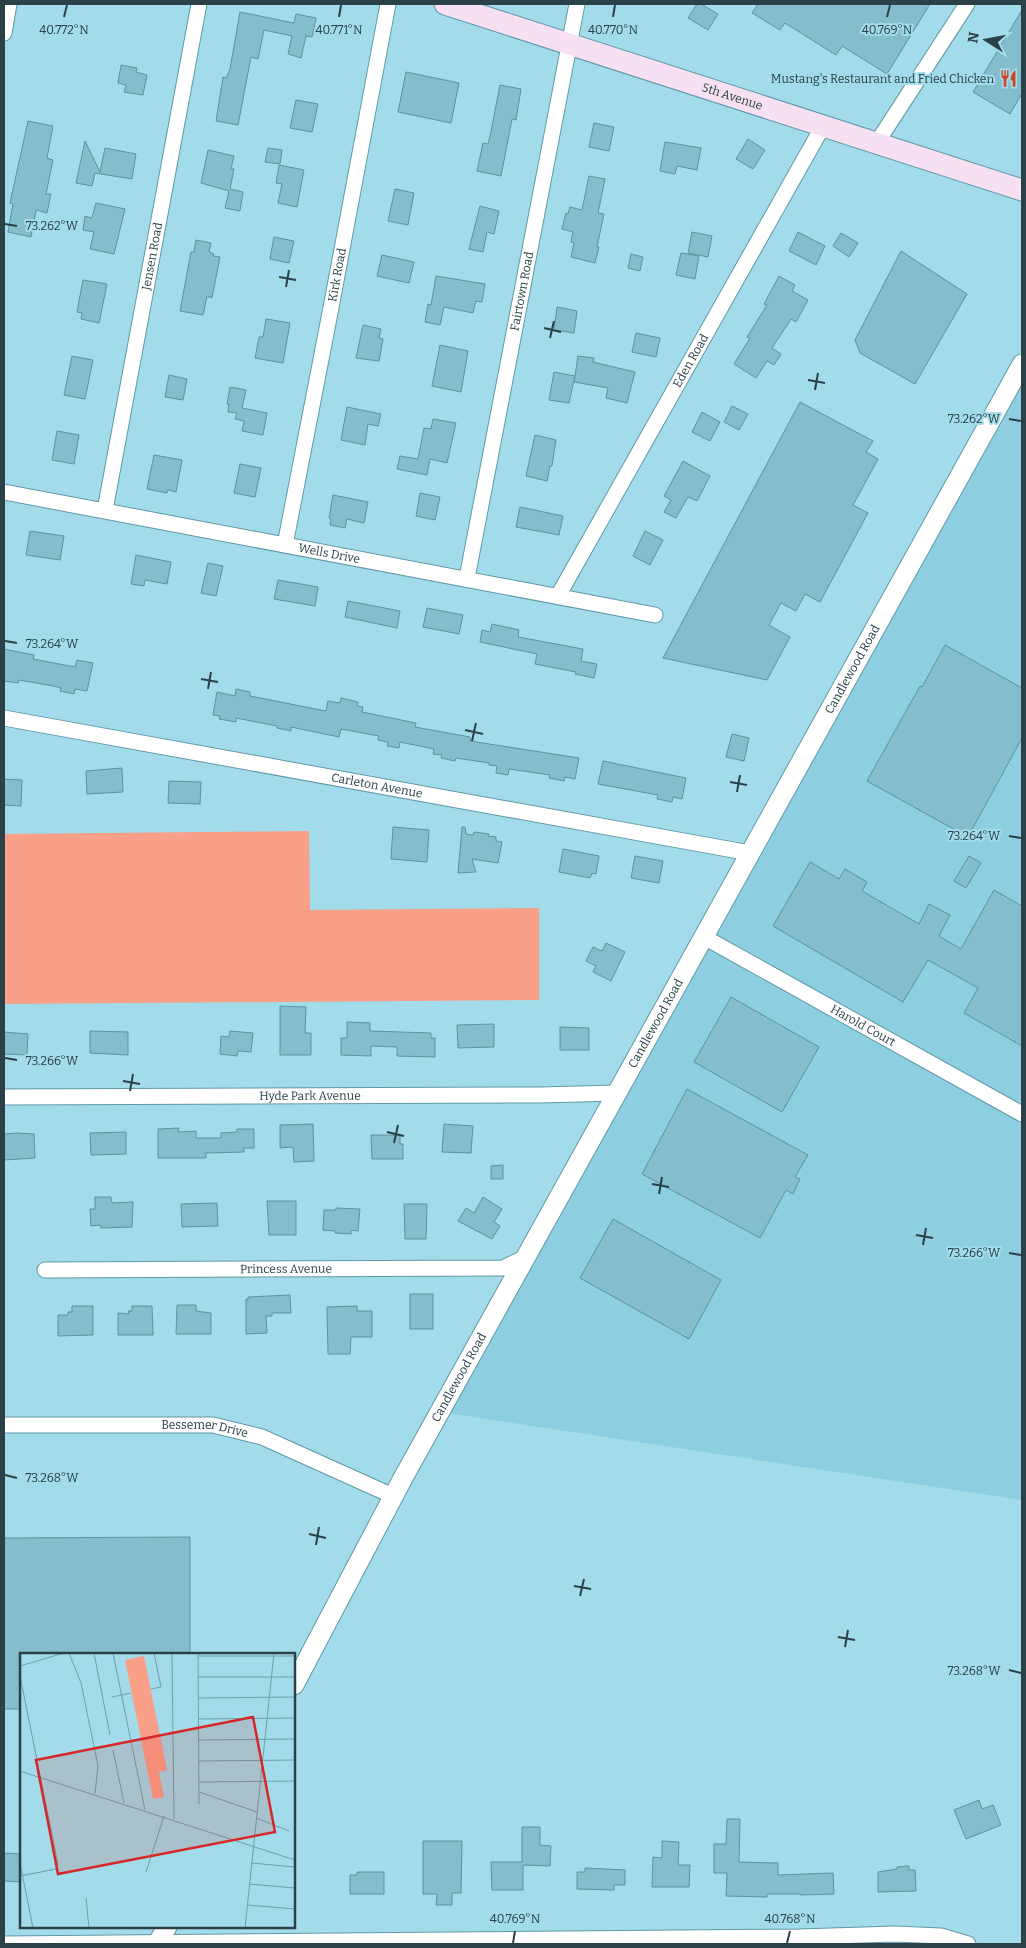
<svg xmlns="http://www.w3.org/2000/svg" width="1026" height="1948" font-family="Bitter,serif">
<rect width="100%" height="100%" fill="#a2dcea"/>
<polygon fill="#8dcfe0" points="1022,364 1022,1500 440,1412"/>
<polygon fill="#fa9f88" points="309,831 310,910 539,908 539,1000 4,1004 4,834"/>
<g fill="#84bdcb" stroke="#5b93a0">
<polygon points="697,4 701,4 718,14 708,30 688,18"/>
<polygon points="758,4 930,4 887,74 842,46 836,55 785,23 780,30 752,13"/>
<polygon points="1022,10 1022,93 1010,114 973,92"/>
<polygon points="240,12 294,23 296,14 316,18 312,37 306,36 301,58 288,54 292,36 264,30 258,59 251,57 238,125 216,121 223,77 226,78 230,69"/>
<polygon points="121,65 137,68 136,72 147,75 143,95 124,92 126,85 118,83"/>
<polygon points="406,72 459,83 451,123 398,112"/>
<polygon points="500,85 521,89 516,120 512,119 501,176 477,171 483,143 488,144 490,136"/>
<polygon points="296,100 318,104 312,132 290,128"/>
<polygon points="28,121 53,126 47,158 53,160 46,194 51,194 47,213 36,210 31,237 8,232 13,204 10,203"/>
<polygon points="594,123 614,127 609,151 589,147"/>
<polygon points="748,139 765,150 753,169 736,159"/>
<polygon points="85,141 100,172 105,148 136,154 132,179 95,173 92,186 76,183"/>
<polygon points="665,142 701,148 697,170 677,166 675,174 660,171"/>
<polygon points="268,148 282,150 280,164 265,162"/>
<polygon points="208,150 234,156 231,169 234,169 230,189 243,192 240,211 225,208 229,191 201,183"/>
<polygon points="279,165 304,170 297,207 278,203 282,184 276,183"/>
<polygon points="589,176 605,179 598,213 604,214 597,247 599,247 595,263 571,257 574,243 571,242 573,232 562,229 566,213 568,214 570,207 582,210"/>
<polygon points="395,189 414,193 408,225 388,221"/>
<polygon points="96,203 125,209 114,254 90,249 94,232 83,230 85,216 92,218"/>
<polygon points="480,206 499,211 494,234 487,232 483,252 469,249"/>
<polygon points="692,232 712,236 708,257 688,253"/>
<polygon points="798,232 825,246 816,265 789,251"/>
<polygon points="841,233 858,243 849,257 833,246"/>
<polygon points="274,237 294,241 289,263 270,259"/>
<polygon points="196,240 211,243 209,252 214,254 213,256 220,257 212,298 207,296 203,315 180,311 191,252 194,252"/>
<polygon points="901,251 967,294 915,384 860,353 855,340"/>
<polygon points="681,253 699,256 695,279 676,275"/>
<polygon points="631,254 643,257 640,271 628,268"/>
<polygon points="382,255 414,262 409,283 377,276"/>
<polygon points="436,276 485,284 482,302 476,301 473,313 444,307 440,325 425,322 428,304 431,305"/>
<polygon points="779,276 795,285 792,291 808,300 796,322 791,319 772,348 781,354 774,365 767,361 756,378 734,364 750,338 747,337 767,305 764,304"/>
<polygon points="83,280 107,284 99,323 81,319 82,313 77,312"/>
<polygon points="557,307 577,311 574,333 554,330"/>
<polygon points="266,319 290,323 283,363 255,358 259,337 263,337"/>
<polygon points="363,325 381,329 379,338 383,339 379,361 356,358"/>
<polygon points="636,333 660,338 656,357 632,352"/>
<polygon points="440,345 468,351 461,392 432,386"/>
<polygon points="72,356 93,360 85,399 64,395"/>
<polygon points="578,356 594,358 593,362 635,372 627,403 606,398 608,388 574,382"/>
<polygon points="554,372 575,376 569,403 549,400"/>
<polygon points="169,375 187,379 183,400 165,397"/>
<polygon points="230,387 246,390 242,408 267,413 263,435 242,431 244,421 235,419 237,413 228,412 229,404 227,404"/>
<polygon points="800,402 873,441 866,452 878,459 853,505 868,513 820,602 805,594 796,611 781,603 769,625 790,637 767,680 663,658"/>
<polygon points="732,406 748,414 739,430 724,422"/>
<polygon points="347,407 381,414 378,426 368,424 365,445 341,440"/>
<polygon points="702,412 720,422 710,441 692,432"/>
<polygon points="433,419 456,423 447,463 430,459 427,475 397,469 400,456 418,459 424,428 431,429"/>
<polygon points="57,431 79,435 74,464 52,460"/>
<polygon points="535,435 556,440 552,466 550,466 547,481 526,476"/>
<polygon points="154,455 182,460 176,492 168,490 167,493 147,489"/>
<polygon points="683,461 710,476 697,501 688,497 676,518 664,512 671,500 664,496"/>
<polygon points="240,464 261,468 255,497 234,493"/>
<polygon points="420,493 440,497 435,520 416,516"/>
<polygon points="333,495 368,502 364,523 347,519 345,528 330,525 331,519 329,518"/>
<polygon points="520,507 563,516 559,535 516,527"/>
<polygon points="30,531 64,536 60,560 26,555"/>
<polygon points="645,531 663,540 650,565 633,556"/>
<polygon points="136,555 171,562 167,584 145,580 144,586 131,584"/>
<polygon points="208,563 223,566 216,596 201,593"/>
<polygon points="278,580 318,587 315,606 274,599"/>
<polygon points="348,601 400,611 397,628 345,617"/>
<polygon points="427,608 463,615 459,634 423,627"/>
<polygon points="492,624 519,630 518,637 583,649 581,661 597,664 594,678 575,674 576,672 535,664 537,654 480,642 482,630 490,632"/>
<polygon points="945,645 1022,688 1022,738 968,837 867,781 920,686 922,687"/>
<polygon points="4,649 34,655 33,659 75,667 77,660 93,663 87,691 75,689 74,694 60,691 61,688 53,686 19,680 18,683 4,681"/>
<polygon points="236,689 250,692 250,696 326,711 328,701 340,703 341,698 358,702 357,706 363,707 362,712 416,723 415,727 470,737 470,741 579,758 575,779 565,777 564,781 549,778 550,775 543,774 509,769 508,775 496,773 497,766 489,765 489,763 456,758 455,761 441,758 442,755 433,754 434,749 400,742 399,748 387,746 388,742 378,740 379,736 341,729 339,737 291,727 291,731 277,728 277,726 236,718 236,722 219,719 220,716 213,715 217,692 235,696"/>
<polygon points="732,734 749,738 744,761 726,757"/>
<polygon points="603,761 686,778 682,799 673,797 672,802 657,799 658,795 598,784"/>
<polygon points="122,768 123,792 87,794 86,771"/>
<polygon points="4,779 22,780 21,806 4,805"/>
<polygon points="169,781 201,782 200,804 168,803"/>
<polygon points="393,827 429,830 427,862 391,859"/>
<polygon points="462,827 465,827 466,834 473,835 474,832 489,834 488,836 496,837 496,841 502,842 498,863 472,859 476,872 458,873"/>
<polygon points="563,849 599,856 596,874 592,873 590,878 559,872"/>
<polygon points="635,856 663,861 659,883 631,878"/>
<polygon points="969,856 981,863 966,888 954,881"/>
<polygon points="810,862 839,879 845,869 867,882 862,891 919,924 929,904 950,915 939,936 961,949 994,890 1022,906 1022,1046 964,1013 978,988 928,960 903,1002 773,926"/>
<polygon points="606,943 625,952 611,981 593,972 596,966 586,961 593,947 602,951"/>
<polygon points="731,997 819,1047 782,1112 694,1062"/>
<polygon points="280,1006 306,1007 305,1033 311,1033 311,1055 280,1055"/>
<polygon points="347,1022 370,1023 370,1031 431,1033 431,1038 435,1038 435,1057 397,1056 397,1047 371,1046 371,1056 341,1055 341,1038 347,1038"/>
<polygon points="494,1024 494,1047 458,1048 457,1025"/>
<polygon points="560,1027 589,1028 589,1050 560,1050"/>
<polygon points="90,1031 128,1032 128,1055 90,1053"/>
<polygon points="230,1031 253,1033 251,1052 238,1051 237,1056 220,1054 221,1036 229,1037"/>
<polygon points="4,1032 28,1034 27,1055 4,1054"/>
<polygon points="687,1089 808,1155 795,1177 800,1179 793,1194 786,1190 760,1238 642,1174"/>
<polygon points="313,1124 314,1161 294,1162 293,1147 280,1148 280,1125"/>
<polygon points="444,1124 473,1126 471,1153 442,1152"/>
<polygon points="179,1128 178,1132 196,1131 196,1138 221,1138 221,1133 237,1132 237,1129 254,1129 254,1148 244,1148 244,1152 206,1153 206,1158 158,1158 158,1129"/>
<polygon points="126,1132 126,1154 91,1155 90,1133"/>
<polygon points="17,1133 34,1134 35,1158 4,1160 4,1134"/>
<polygon points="371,1135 400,1135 400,1144 403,1144 403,1159 372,1159"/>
<polygon points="503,1165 503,1179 491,1179 491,1166"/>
<polygon points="95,1197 111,1197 112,1203 133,1202 132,1227 101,1228 100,1225 91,1226 90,1209 95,1209"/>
<polygon points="483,1197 502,1209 494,1222 500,1226 492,1239 458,1221 466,1208 474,1213"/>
<polygon points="267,1201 296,1201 296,1235 269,1235"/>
<polygon points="217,1203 218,1226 182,1227 181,1204"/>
<polygon points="404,1204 427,1204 426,1239 405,1239"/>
<polygon points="336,1208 360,1209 358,1231 351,1230 351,1234 335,1233 335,1231 323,1230 324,1210 336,1210"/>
<polygon points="613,1219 721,1280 689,1339 580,1278"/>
<rect x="410" y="1294" width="23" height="35"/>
<polygon points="290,1295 291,1313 272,1313 272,1316 266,1316 267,1333 246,1334 246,1299 248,1300 248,1297"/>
<polygon points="177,1305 196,1305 196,1311 211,1313 211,1334 176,1334"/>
<polygon points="72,1306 93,1306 93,1335 58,1336 58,1315 68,1315 68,1312 72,1312"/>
<polygon points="132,1306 152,1306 153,1335 118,1335 118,1313 129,1314 128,1311 132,1311"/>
<polygon points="357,1306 357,1311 372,1311 372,1337 351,1337 350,1354 328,1354 327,1307"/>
<polygon points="190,1537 190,1654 21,1654 21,1709 4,1709 4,1538"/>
<polygon points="979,1800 982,1809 993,1805 1001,1825 966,1839 954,1810"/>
<polygon points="727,1819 740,1819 739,1862 778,1863 778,1875 833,1873 834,1894 800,1895 800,1894 767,1894 767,1897 726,1896 727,1873 714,1873 714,1844 726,1844"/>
<polygon points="522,1827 540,1827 540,1845 551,1846 550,1866 523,1865 523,1890 492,1890 491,1862 522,1862"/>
<polygon points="423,1841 462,1841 461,1893 452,1893 452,1905 436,1905 437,1894 423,1894"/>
<polygon points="662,1841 679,1842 678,1865 690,1865 689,1887 652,1887 653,1857 662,1858"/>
<polygon points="4,1853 21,1854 21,1882 4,1881"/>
<polygon points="909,1866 909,1870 915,1870 916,1891 878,1892 878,1872 897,1869 897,1867"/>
<polygon points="585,1868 625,1870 625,1885 614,1885 614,1890 577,1889 577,1872 585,1872"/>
<polygon points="357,1872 384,1872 384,1894 350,1894 350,1875 357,1875"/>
</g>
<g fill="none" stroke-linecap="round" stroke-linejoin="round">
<defs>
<g id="minor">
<polyline points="4,33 9,4"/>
<polyline points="876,144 967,4"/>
<path id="s1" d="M4 492 655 615"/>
<path id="s2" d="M105 510 199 4"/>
<path id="s3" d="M285 545 330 313 388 4"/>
<path id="s4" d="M467 578 577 4"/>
<path id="s5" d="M558 596 823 126"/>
<path id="s6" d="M4 718 750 853"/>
<path id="s7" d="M704 937 1022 1114"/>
<path id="s8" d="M4 1097 540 1095 617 1093"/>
<path id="s9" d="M45 1270 503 1268 526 1257"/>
<path id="s10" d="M4 1425H213L262 1437 393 1496"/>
<polyline points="4,1944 799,1937 895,1934 941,1936 968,1944"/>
</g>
<g id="tertiary">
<path id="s11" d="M294 1685 403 1478 1022 364"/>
<polyline points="157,1944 167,1927"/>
</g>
<g id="secondary">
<path id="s12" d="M445 4 1022 190"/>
</g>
</defs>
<use href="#minor" stroke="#6098a6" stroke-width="17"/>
<use href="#tertiary" stroke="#6098a6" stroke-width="21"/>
<use href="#secondary" stroke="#6098a6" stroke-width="23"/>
<use href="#minor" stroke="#fff" stroke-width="15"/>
<use href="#tertiary" stroke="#fff" stroke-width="19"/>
<use href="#secondary" stroke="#f7e0f2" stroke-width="21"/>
</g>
<path fill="none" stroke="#294147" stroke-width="2" d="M64 17 67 5M339 17 341 5M613 17 615 5M887 17 890 5M5 224 17 226M279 277 296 280M286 287 289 270M544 328 561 332M550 338 554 321M808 380 825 383M815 390 818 373M1009 419 1021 421M5 641 17 643M201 679 218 682M208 689 211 672M465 730 483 734M472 741 476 723M730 782 747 785M737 792 740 775M1009 836 1021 838M5 1058 17 1060M123 1081 140 1084M130 1091 133 1074M387 1132 404 1136M394 1143 398 1125M652 1184 669 1187M659 1194 662 1177M916 1235 933 1238M923 1245 926 1228M1009 1253 1021 1255M5 1475 17 1478M309 1534 326 1538M316 1545 319 1527M574 1586 591 1589M580 1596 584 1579M838 1637 855 1640M845 1647 848 1630M1009 1670 1021 1673M513 1943 515 1931M787 1943 790 1931"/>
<defs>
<symbol id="restaurant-bare" viewBox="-9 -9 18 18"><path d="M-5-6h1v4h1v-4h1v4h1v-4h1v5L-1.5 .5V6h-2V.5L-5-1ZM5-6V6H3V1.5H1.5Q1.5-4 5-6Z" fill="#cf4523" stroke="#a2dcea" stroke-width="2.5" paint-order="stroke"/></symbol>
</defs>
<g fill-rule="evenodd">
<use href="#restaurant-bare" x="996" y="66" width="25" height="25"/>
</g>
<g text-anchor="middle" stroke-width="4" stroke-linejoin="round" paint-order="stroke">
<g font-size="12" fill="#294147" stroke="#a2dcea" text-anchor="end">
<text x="994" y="83">Mustang's Restaurant and Fried Chicken</text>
</g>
<g font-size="12" fill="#294147" stroke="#a2dcea">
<text dy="4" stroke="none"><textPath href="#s12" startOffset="302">5th Avenue</textPath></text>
<text dy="4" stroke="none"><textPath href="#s2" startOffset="258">Jensen Road</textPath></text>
<text dy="4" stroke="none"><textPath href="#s3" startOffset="275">Kirk Road</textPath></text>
<text dy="4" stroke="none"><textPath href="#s4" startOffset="292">Fairtown Road</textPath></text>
<text dy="4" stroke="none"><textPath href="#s5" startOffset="270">Eden Road</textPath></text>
<text dy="4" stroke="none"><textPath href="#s1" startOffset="331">Wells Drive</textPath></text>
<text dy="4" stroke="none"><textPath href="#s11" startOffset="1159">Candlewood Road</textPath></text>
<text dy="4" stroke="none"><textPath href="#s6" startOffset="379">Carleton Avenue</textPath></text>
<text dy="4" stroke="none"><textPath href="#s11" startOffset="754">Candlewood Road</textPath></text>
<text dy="4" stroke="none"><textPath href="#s7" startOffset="182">Harold Court</textPath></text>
<text dy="4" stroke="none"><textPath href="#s8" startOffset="306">Hyde Park Avenue</textPath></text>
<text dy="4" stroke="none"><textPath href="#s9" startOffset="241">Princess Avenue</textPath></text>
<text dy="4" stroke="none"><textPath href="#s11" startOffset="349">Candlewood Road</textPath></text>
<text dy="4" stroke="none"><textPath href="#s10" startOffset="201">Bessemer Drive</textPath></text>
</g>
</g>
<g transform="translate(20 1653)">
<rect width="275" height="275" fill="#a2dcea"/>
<path d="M124 3 147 117 139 119 144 144 133 146 105 7Z" fill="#fa9f88"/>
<path fill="none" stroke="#729ea9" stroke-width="1" d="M49 0 61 30 78 113 75 141M74 0 90 82M93 0 125 157M152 0 154 166M178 0 179 151M178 3H275M0 13 44 0M0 23 38 211 36 216 0 223M178 24H275M131 36 141 34 134 0M92 44 111 40M178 45 275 44M178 66 275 65M179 87 275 86M93 97 104 150M179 108 275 107M0 118 275 207M179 129 275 128M179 139 237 159M236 165 269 178M0 210 13 275M231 210 275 214M126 219 144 163M229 231 275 235M66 245 69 275M227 252 275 256M225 275 254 0"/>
<path fill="#d62828" fill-opacity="0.15" stroke="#d62828" stroke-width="2.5" d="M233 64 255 179 38 221 16 107Z"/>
<rect width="275" height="275" fill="none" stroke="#294147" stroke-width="2.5"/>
</g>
<g font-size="12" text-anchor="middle" fill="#294147" stroke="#a2dcea" stroke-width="4" stroke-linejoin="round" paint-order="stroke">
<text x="64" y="34">40.772°N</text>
<text x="339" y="34">40.771°N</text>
<text x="613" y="34">40.770°N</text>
<text x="887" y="34">40.769°N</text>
<text x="52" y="230">73.262°W</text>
<text x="974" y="423">73.262°W</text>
<text x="52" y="648">73.264°W</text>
<text x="974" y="840">73.264°W</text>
<text x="52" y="1065">73.266°W</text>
<text x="974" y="1257">73.266°W</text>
<text x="52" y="1482">73.268°W</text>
<text x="974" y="1675">73.268°W</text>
<text x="515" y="1923">40.769°N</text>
<text x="790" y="1923">40.768°N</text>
</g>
<rect width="1026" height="1948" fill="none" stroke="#294147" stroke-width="10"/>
<g transform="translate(986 40) rotate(281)" stroke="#a2dcea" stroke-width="4" paint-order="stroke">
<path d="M0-4L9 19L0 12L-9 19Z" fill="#294147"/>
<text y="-8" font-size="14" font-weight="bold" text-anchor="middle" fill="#294147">N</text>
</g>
</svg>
